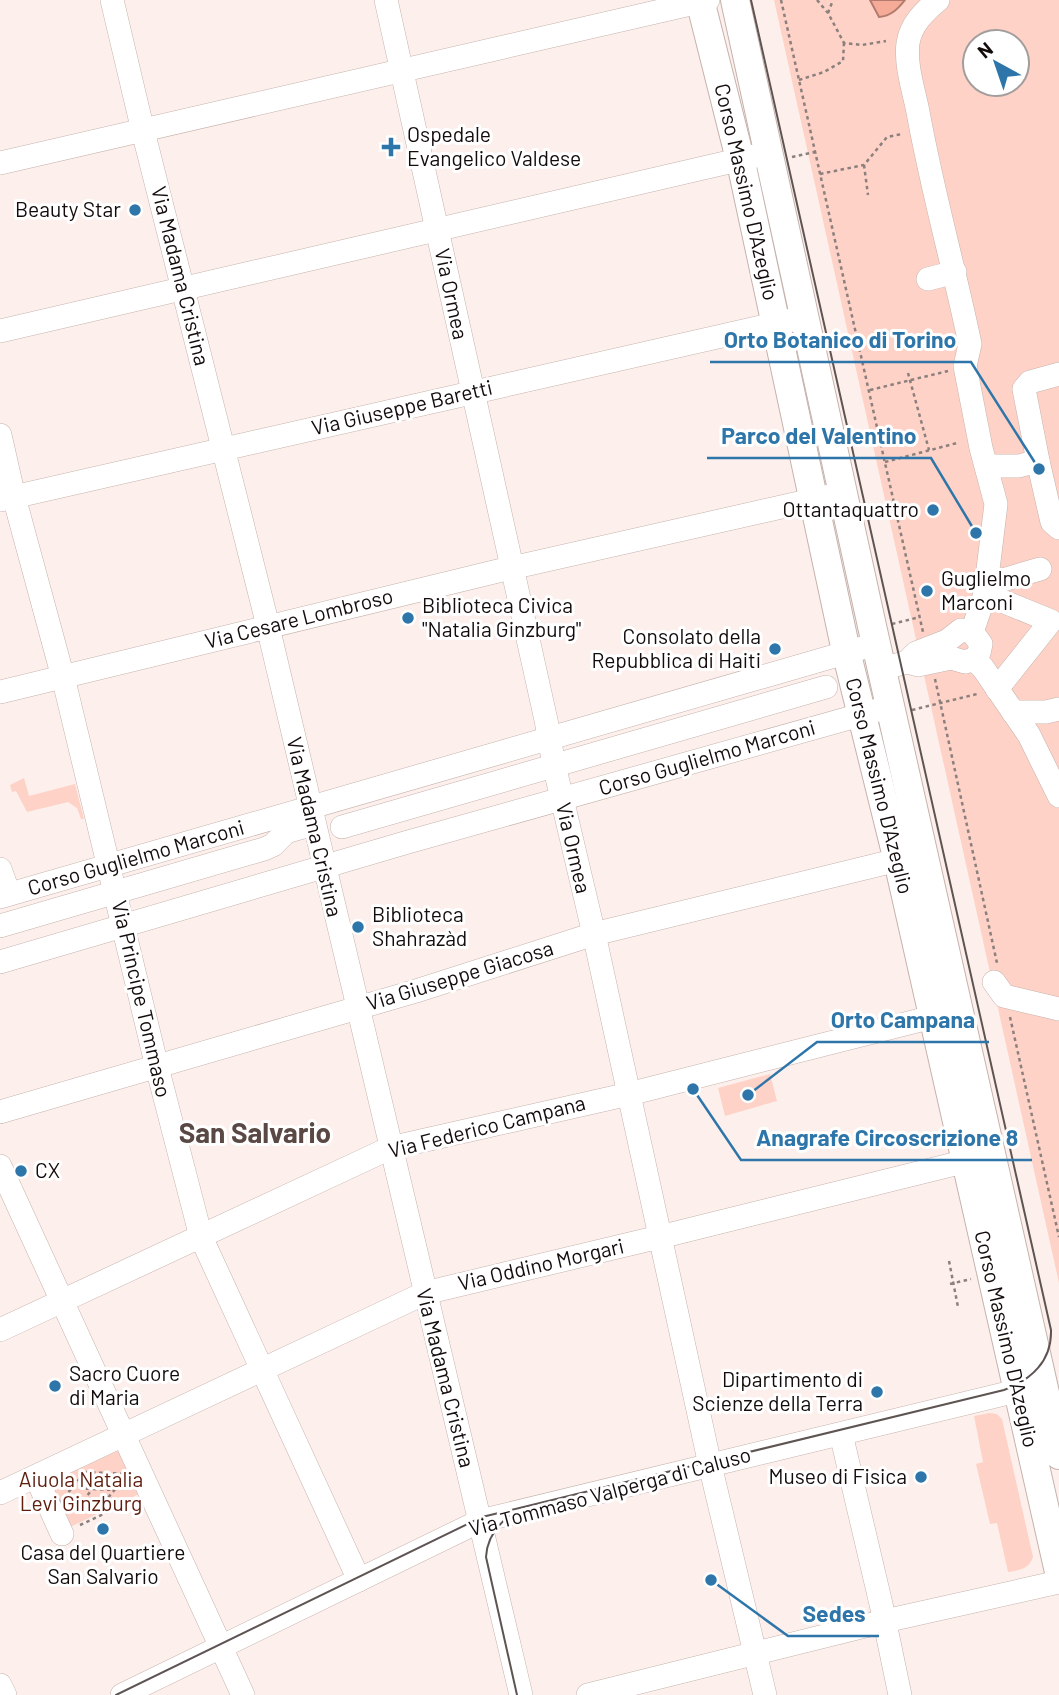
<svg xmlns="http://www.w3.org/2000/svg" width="1059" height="1695" font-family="Barlow,sans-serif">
<rect width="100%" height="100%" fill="#fdf0ec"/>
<g fill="#fed2c6" fill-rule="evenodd">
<path d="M774 0H1059V1283ZM975 42H1017V84H975Z"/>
<polygon points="24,778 29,796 75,784 84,819 81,819 77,808 68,802 27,812 16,791 12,792 10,785"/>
<polygon points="770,1074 777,1101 725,1116 718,1088"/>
<path d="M990 1413 997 1414 1002 1419 1033 1557C1029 1569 1020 1570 1008 1572L997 1523 990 1524 976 1464 983 1462 974 1416Z"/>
<polygon points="123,1443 145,1491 64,1530 42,1481"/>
</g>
<path fill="#f6ab98" stroke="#b27b6e" stroke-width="2" d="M870 0H905C898 9 891 16 879 17Z"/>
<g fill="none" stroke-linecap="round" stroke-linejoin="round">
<defs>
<g id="minor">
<polyline points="112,0 143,131 264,610 521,1695"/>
<polyline points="386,0 546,720 554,765 594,934 710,1465 765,1695"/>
<path d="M938 0C924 12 911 24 908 43 905 65 914 91 918 112 932 190 954 267 970 344L965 366 981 448 996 504 985 594 972 632"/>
<polyline points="0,163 708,0"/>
<polyline points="928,279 955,272"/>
<polyline points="0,331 755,156"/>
<polyline points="0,435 14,497 64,681 157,1067 201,1237 359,1580"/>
<polyline points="1038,461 1052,522 1059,528"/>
<polyline points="987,466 1019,466 1038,461 1024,389 1030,382 1059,374"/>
<polyline points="0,500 792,320"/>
<polyline points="986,585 1040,569"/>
<polyline points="985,594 1051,621 997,689"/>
<polyline points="974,659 983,668 1029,735 1059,796"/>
<polyline points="882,669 907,662 918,665 951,658 965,662 974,659 979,653 981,644 972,632 961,630 947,641 916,653 907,662"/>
<polyline points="0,692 498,571 830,496"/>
<polyline points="1013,712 1046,712 1059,709"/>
<polyline points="342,827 826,687"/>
<polyline points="0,869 9,894"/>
<polyline points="0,897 876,644"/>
<polyline points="0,926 264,849 273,845 286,832 313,824"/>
<polyline points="0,962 408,842 878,710"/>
<polyline points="994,982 1004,996 1059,1009"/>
<polyline points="0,1112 416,991 594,934 914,856"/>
<polyline points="0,1166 243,1695"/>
<polyline points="0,1330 390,1148 629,1094 948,1013"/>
<polyline points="841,1434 881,1604 900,1695"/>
<polyline points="36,1477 62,1534"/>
<polyline points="0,1493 425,1293 676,1233 983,1157"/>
<polyline points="0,1685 5,1695"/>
<polyline points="122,1695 480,1521 1033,1387"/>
<polyline points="588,1695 885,1621 1059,1582"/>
</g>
<g id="major">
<polyline points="700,0 742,167 846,651 898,861 1059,1572"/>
<polyline points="735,0 872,626 1059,1455"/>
</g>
</defs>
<use href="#minor" stroke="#c6b2ac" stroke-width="24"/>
<use href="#major" stroke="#c6b2ac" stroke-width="30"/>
<g stroke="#8b807e" stroke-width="2.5" stroke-dasharray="3.5 3.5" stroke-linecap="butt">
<polyline points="781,0 923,632"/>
<polyline points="817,0 828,13 844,43 862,45 886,41"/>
<polyline points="828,13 833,0"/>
<polyline points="799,80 824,72 843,61 844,43"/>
<polyline points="792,157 815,152"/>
<polyline points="864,165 868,195"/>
<polyline points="820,174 864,165 887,137 902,134"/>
<polyline points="908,373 929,450"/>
<polyline points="870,390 948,371"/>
<polyline points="885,462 957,443"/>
<polyline points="892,624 920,617"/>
<polyline points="935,679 997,963"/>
<polyline points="912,710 977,694"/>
<polyline points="1010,1017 1059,1237"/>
<polyline points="949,1261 958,1307"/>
<polyline points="950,1284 971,1279"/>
<polygon points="85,1472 128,1474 101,1506 57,1506"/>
<polyline points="72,1488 114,1490"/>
<polyline points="79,1506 105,1473"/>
<polyline points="80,1525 134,1500"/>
</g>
<use href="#minor" stroke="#fff" stroke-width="23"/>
<use href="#major" stroke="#fff" stroke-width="28"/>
<g stroke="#5e5553" stroke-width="2">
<path d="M515 1512C498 1523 487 1537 486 1557L517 1695"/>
<path d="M116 1695 482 1517 1004 1390C1031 1380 1052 1361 1051 1330L751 0"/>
</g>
</g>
<g fill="#2e76aa" stroke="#fff" stroke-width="2.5">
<path d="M387.5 136.5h7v7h7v7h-7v7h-7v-7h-7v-7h7z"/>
<circle cx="135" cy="210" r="7"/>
<circle cx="933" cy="510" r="7"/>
<circle cx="927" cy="591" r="7"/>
<circle cx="408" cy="618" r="7"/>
<circle cx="775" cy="649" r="7"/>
<circle cx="358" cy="927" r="7"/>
<circle cx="21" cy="1171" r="7"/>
<circle cx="55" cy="1386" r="7"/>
<circle cx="877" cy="1392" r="7"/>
<circle cx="921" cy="1477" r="7"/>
<circle cx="103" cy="1529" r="7"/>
</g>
<g text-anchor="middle" stroke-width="6" stroke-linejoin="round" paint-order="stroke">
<g font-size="21" fill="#130c0b" stroke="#fff" text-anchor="start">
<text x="407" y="142">Ospedale<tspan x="407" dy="24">Evangelico Valdese</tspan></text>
<text x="121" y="217" text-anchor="end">Beauty Star</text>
<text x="919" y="517" text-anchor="end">Ottantaquattro</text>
<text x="941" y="586">Guglielmo<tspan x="941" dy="24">Marconi</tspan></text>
<text x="422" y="613">Biblioteca Civica<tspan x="422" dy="24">"Natalia Ginzburg"</tspan></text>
<text x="761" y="644" text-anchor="end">Consolato della<tspan x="761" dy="24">Repubblica di Haiti</tspan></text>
<text x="372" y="922">Biblioteca<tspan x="372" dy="24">Shahrazàd</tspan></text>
<text x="35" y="1178">CX</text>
<text x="69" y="1381">Sacro Cuore<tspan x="69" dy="24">di Maria</tspan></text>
<text x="863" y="1387" text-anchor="end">Dipartimento di<tspan x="863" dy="24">Scienze della Terra</tspan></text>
<text x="907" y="1484" text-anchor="end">Museo di Fisica</text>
<text x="103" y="1560" text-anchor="middle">Casa del Quartiere<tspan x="103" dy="24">San Salvario</tspan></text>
</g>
<g font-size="21" fill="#130c0b" stroke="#fff">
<text transform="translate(746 192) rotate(77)" y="7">Corso Massimo D'Azeglio</text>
<text transform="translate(180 276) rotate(76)" y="7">Via Madama Cristina</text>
<text transform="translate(451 294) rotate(78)" y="7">Via Ormea</text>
<text transform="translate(402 408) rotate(-13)" y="7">Via Giuseppe Baretti</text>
<text transform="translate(299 619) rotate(-14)" y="7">Via Cesare Lombroso</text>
<text transform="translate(707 758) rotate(-16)" y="7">Corso Guglielmo Marconi</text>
<text transform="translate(879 786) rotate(76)" y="7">Corso Massimo D'Azeglio</text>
<text transform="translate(314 827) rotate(77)" y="7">Via Madama Cristina</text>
<text transform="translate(573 848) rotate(77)" y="7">Via Ormea</text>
<text transform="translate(136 858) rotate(-16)" y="7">Corso Guglielmo Marconi</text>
<text transform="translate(460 976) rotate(-17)" y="7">Via Giuseppe Giacosa</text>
<text transform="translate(141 999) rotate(77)" y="7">Via Principe Tommaso</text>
<text transform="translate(487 1127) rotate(-14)" y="7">Via Federico Campana</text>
<text transform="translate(541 1265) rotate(-13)" y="7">Via Oddino Morgari</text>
<text transform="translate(1006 1339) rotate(77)" y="7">Corso Massimo D'Azeglio</text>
<text transform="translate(445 1378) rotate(76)" y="7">Via Madama Cristina</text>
<text transform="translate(610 1492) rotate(-15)" y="7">Via Tommaso Valperga di Caluso</text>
</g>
<g font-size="21" fill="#5e1d0d" stroke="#fff">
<text x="81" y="1487">Aiuola Natalia<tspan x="81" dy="24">Levi Ginzburg</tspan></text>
</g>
<g font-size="28" font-weight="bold" fill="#594843" stroke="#fff">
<text x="255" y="1143">San Salvario</text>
</g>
</g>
<path fill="none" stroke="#2e76aa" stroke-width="2.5" d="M1039 469L971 362H710M976 533L931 458H707M748 1095L817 1042H989M693 1089L741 1160H1032M711 1580L788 1636H879"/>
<g fill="#2e76aa" stroke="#fff" stroke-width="2.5">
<circle cx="1039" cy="469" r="7"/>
<circle cx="976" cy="533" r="7"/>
<circle cx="748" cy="1095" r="7"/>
<circle cx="693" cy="1089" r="7"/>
<circle cx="711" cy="1580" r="7"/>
</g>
<g font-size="23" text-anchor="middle" font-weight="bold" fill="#2e76aa" stroke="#fff" stroke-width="6" stroke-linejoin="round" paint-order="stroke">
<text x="840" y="348">Orto Botanico di Torino</text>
<text x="819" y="444">Parco del Valentino</text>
<text x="903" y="1028">Orto Campana</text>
<text x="887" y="1146">Anagrafe Circoscrizione 8</text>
<text x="834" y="1622">Sedes</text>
</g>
<g transform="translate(996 63) rotate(320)"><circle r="33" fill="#ffffff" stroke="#a19e9d" stroke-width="2"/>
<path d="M0-5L12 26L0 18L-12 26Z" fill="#2e76aa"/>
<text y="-10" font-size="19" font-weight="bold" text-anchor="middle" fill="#130c0b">N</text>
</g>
</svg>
